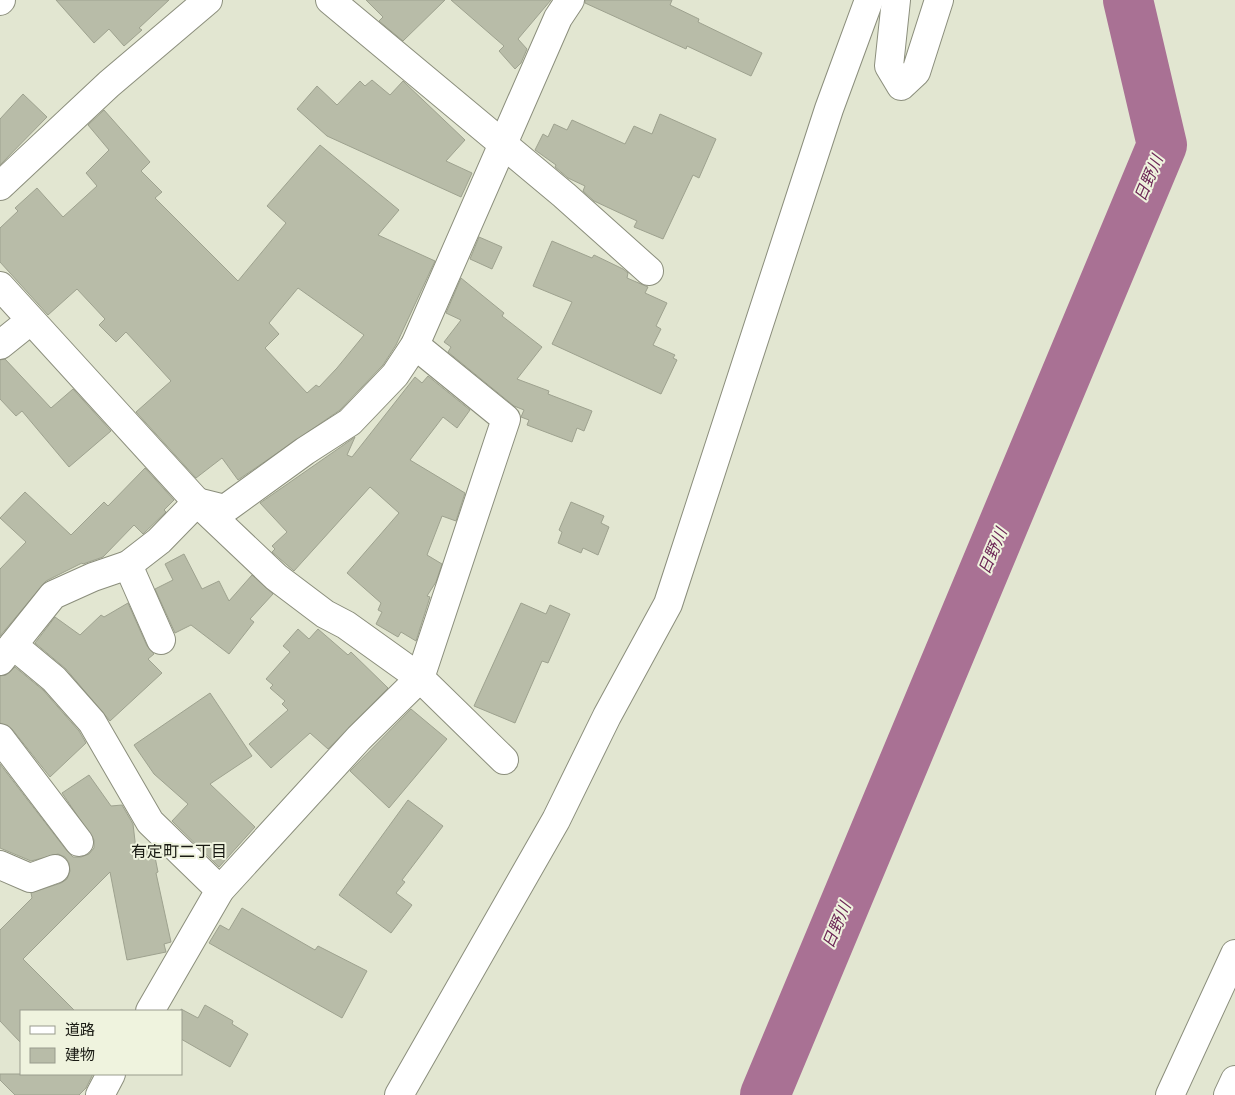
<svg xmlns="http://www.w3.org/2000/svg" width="1235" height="1095" font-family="'Fira Sans','Noto Sans JP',sans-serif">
<rect width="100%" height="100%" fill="#e2e6d1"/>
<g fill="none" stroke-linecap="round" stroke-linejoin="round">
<polyline stroke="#a97194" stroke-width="50" points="765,1095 1162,145 1128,0"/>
</g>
<g fill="#b8bca8" stroke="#9ea28f" fill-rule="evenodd">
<polygon points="56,0 169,0 139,28 142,30 124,46 109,29 94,43"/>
<polygon points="366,0 445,0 403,41 379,21 383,17"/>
<polygon points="451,0 551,0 518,39 527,49 521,63 515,69 499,51 504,46"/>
<polygon points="585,0 672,0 670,5 699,19 698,22 762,53 751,76 687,46 686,49 585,3"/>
<polygon points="372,80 390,95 403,81 465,140 446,161 472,173 461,197 327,136 297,109 317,86 337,105 360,81 365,86"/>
<polygon points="23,94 47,117 0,165 0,119"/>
<path d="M104 110 150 162 141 171 162 192 155 198 238 281 286 223 267 206 320 145 399 210 378 235 435 261 396 345 383 365 340 410 238 480 222 458 196 478 136 412 171 381 126 332 116 342 99 325 105 319 77 289 48 315 0 262V228L18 211 15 208 37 188 63 217 97 186 86 173 109 150 88 125ZM298 288 364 335 337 368 319 387 316 385 307 393 265 348 279 334 269 323Z"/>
<polygon points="660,114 716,139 699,178 693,175 663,239 634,227 637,221 594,201 583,191 585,186 568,178 555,167 556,165 535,150 543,134 548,137 554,124 567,130 572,120 625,144 634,126 652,134"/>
<polygon points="479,237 502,247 492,269 470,259"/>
<polygon points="552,241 592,258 594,255 623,269 628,273 627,278 648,287 645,293 667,303 656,326 661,329 653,345 675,355 673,358 677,360 661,394 552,344 572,302 533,286"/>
<polygon points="461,278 504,313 502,316 542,347 517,379 549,391 548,394 592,411 584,431 577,428 572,442 527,425 529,420 521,417 524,410 514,406 448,352 451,347 444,342 461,320 446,313"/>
<polygon points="5,359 51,408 73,389 111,431 69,467 22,411 16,416 0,399 0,360"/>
<polygon points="428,376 470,410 457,428 443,417 410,460 465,493 456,521 442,516 427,555 442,564 436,582 427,596 430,597 416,641 401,632 398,637 376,624 382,612 378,610 381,603 347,573 399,513 370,487 294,571 272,552 275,549 272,546 287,532 260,503 355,437 347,455 352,457 415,377 422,383"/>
<polygon points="145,468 174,500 164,510 166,512 143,534 134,525 103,557 83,564 82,563 46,581 0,636 0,569 26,542 0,518 25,492 71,535 104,502 108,506"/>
<polygon points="571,502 604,516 601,523 609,527 598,555 583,548 581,553 558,543 562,532 559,530"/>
<polygon points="184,554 202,589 219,581 229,601 252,575 273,594 250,619 254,622 229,654 191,625 175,633 155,589 173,580 165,564"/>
<polygon points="128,603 147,646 154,654 148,659 162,673 110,721 66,669 35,643 55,617 80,635 101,615 104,617"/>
<polygon points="521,603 546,614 550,605 570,614 548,663 542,661 515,723 474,706"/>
<polygon points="298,629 309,639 318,629 348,655 351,652 388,688 328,749 310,733 271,768 249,744 288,710 282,704 285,701 270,688 273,685 266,679 290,652 283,646"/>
<polygon points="15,667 43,690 79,731 86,743 50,777 12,729 0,723 0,676 6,675"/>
<polygon points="210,693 252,756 210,784 255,827 219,867 172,821 188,804 154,774 134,745"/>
<polygon points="411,709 447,739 389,808 350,771"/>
<polygon points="0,764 67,851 73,857 81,857 89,854 94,848 94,840 62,793 89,775 111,806 122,805 133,824 137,858 150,844 153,847 158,872 156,873 171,942 164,944 166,952 127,960 110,872 23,959 75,1011 21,1011 21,1043 0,1021 0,930 32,898 31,893 61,883 67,879 70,871 69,863 65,857 58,854 31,861 0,848"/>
<polygon points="408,800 443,826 402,880 405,882 396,893 412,905 391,933 339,895"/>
<polygon points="242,908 315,950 318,946 367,971 342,1018 209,943 220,925 229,930"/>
<polygon points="205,1005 233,1021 232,1024 248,1034 230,1067 181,1039 181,1009 198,1018"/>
<polygon points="0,1074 93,1074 86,1088 79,1095 15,1095 0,1080"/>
</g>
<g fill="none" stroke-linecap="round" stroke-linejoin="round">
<defs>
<g id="minor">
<polyline points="330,0 564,195 649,271"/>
<polyline points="896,0 889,66 901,86 916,72 939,0"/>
<polyline points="0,186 109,84 208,0"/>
<polyline points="0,286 197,502 276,577 325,614 346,625 420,678 504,760"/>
<polyline points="0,345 30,321"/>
<polyline points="197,502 225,509 305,451 350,422 395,375 415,345 558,18 570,0"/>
<polyline points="128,565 161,640"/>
<polyline points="13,645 54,679 92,722 150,822 220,890"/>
<polyline points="0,661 53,595 93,577 128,565 159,541 197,502"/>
<polyline points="0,738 79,842"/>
<polyline points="0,865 30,878 55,869"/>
<polyline points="150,1011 220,890 359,738 420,678 506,419 415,345"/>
<polyline points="100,1095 111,1074"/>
<polyline points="399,1095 556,820 607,716 668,604 829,109 869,0"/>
<polyline points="1170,1095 1235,954"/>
<polyline points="1228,1095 1235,1080"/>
</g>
<polyline id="major" points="0,1 1,0"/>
</defs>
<use href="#minor" stroke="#8b8e7c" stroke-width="30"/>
<use href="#major" stroke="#8b8e7c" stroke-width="30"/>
<use href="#minor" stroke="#fff" stroke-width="28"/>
<use href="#major" stroke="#fff" stroke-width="28"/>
</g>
<g text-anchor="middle" stroke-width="4" stroke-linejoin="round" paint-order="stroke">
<g font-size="16" font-style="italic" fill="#6c2656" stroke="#eff3de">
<text transform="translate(1148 178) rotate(-67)" y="6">日野川</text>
<text transform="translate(992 551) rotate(-67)" y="6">日野川</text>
<text transform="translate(836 925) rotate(-67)" y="6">日野川</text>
</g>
<g font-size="16" fill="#191a13" stroke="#eff3de">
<text x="179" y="857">有定町二丁目</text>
</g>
</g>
<rect x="20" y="1010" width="162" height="65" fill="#eff3de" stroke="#999c8d"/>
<rect x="30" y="1026" width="25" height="8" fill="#ffffff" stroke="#999c8d"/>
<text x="65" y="1035" font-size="15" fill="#191a13">道路</text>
<rect x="30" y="1048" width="25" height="15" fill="#b8bca8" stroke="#999c8d"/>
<text x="65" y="1060" font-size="15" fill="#191a13">建物</text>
</svg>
